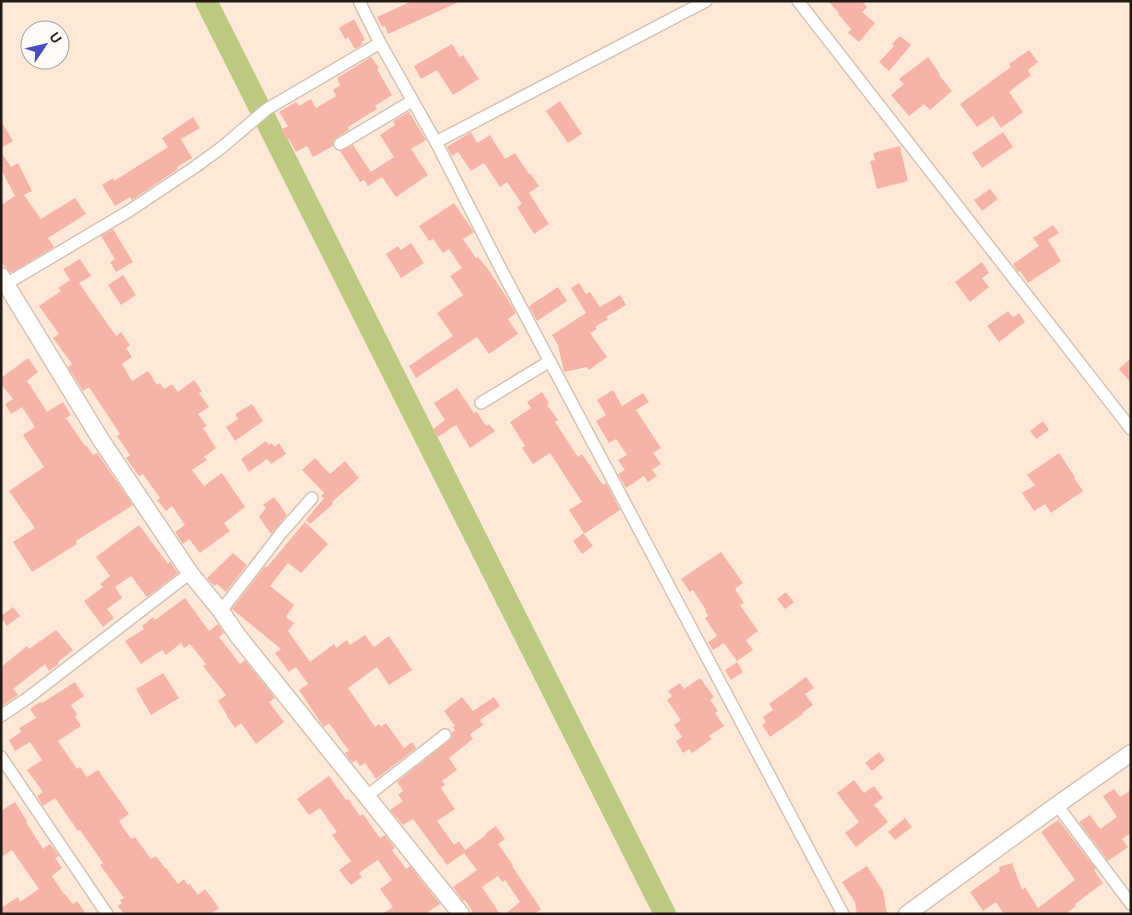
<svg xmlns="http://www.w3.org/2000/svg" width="1132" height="915" font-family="Figtree,sans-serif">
<rect width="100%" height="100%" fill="#fee9d9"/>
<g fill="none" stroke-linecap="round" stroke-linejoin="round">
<polyline stroke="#bbca7e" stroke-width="22" points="206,1 665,914"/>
</g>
<g fill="#f6b4a7">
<polygon points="412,1 461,1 388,34 385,26 382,27 377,17"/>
<polygon points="828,1 862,1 867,7 862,12 875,23 859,42 848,33 851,29 838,14 839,13"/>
<polygon points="354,19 365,40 361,42 363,44 355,49 348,37 345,39 339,28"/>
<polygon points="900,36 911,45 889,71 879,62 894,46 892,44"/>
<polygon points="452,44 460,57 463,55 479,79 453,95 437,70 421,79 414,66"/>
<polygon points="1029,50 1038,62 1028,70 1031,75 1009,92 1023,112 1001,128 993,116 977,127 960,104 1011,67 1009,64"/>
<polygon points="371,57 379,68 377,69 392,95 375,106 377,109 348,127 349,130 336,138 333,141 333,146 313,157 307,146 296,152 289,139 287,140 281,130 288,126 279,112 296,102 299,106 311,99 316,108 336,96 333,90 340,85 337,78"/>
<polygon points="928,57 940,74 939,75 952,91 930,110 924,104 909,116 891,95 904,84 899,79"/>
<polygon points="560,101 582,134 568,143 546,111"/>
<polygon points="409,112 426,140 411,149 428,175 396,197 382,177 368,186 364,180 360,182 340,151 353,145 371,172 394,157 380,135 395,125 393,121"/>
<polygon points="193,117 200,128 181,139 192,158 177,167 178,169 132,200 130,197 115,206 102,185 113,178 114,181 168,147 162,138"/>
<polygon points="1,121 13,141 1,148"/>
<polygon points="471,132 477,143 490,135 505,159 515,153 529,174 530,173 539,186 529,193 549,224 534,234 517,207 522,204 507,182 500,187 484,163 471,171 458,152 452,156 447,147"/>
<polygon points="1003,132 1013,147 982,168 972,153"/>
<polygon points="900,146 908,181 877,189 870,161 875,160 873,153"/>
<polygon points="1,152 11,167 18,163 32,191 24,195 41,219 75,198 86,214 48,238 54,247 11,273 1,262 1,205 15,196 1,169"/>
<polygon points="990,189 998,199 982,211 974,200"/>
<polygon points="454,203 474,232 463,239 476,258 478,257 488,269 507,298 516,313 508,319 518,334 489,354 477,337 416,378 409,366 453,336 437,313 463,295 450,276 462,268 449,249 443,253 433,239 429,241 419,226"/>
<polygon points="1053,225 1059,233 1048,240 1061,261 1028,283 1020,271 1018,272 1013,264 1039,246 1033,238"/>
<polygon points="113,229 133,262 116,272 110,262 115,259 101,236"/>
<polygon points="411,243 424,263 401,278 386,254 398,246 401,250"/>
<polygon points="80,259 91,276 79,283 116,336 121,332 130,345 126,348 132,357 122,364 132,381 148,371 157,385 160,383 164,389 172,384 178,392 194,380 202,391 199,393 209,407 198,414 207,426 203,428 216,448 204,457 207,460 192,470 204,486 222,473 245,507 224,523 230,531 200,553 189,539 183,544 175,532 185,525 172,506 166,511 157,500 160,498 143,474 139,476 126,458 130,455 117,436 120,434 89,387 83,391 68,367 72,364 53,338 59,334 39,306 61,291 58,288 70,280 63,269"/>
<polygon points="982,262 989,273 982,278 989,287 970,302 955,282"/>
<polygon points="123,275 136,295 121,305 108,285"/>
<polygon points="579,283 586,294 590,292 600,307 620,295 626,305 606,317 608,319 595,327 597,329 590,333 607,357 589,370 587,367 564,372 558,345 552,335 586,313 571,288"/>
<polygon points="558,287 567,301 537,321 529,306"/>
<polygon points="1008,311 1013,317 1019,313 1025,322 999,342 987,326"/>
<polygon points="28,358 38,372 27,381 47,412 63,402 71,415 66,418 85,446 86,445 93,455 97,453 133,505 76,541 77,544 32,572 13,542 35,528 9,491 44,467 23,435 35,427 22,407 11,414 5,404 13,399 1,384 1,378"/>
<polygon points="1131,358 1131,383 1119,369"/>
<polygon points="457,388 474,413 477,412 486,426 489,424 495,431 470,448 456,425 438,437 433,429 445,420 434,403"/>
<polygon points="613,390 622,406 643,393 649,402 636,410 661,448 653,453 661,464 652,470 657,476 648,482 644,476 626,488 618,474 625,470 618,460 627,455 616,439 609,443 596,421 606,415 597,400"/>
<polygon points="542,392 549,403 547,405 558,420 555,422 578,457 582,454 603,485 606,483 620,510 584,534 593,546 582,554 573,541 584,533 569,510 582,502 550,453 533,464 522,448 525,446 510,422 531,408 527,402"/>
<polygon points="252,404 263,421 235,441 226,427 238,419 235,414"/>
<polygon points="1043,421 1049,430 1036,439 1030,431"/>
<polygon points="266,441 269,445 272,443 274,447 279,443 286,454 271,464 267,459 249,472 241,459"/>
<polygon points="1059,453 1075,477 1074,478 1083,491 1051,513 1045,504 1034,511 1022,493 1035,485 1027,475"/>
<polygon points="315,458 330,474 345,461 359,478 332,502 333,504 310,524 306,520 324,498 321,496 324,493 302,470"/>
<polygon points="274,497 287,515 271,534 259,517 266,508 263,505"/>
<polygon points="305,522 328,544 301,573 288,563 270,586 294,605 286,617 294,623 288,631 310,662 334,644 336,648 347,640 350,645 365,635 374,647 389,636 412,670 389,685 377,667 348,688 375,727 379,724 381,727 386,723 404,748 412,742 416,748 376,779 365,763 360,766 356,760 352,763 345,753 349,751 329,723 324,727 321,723 299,690 308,684 296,667 289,672 275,653 281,649 232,609 265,566 267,567"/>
<polygon points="139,525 168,564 170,562 178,573 147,597 131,576 115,587 122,598 107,609 114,618 103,627 84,601 103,587 100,584 110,576 96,557"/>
<polygon points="721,552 743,583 735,589 744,603 740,605 758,631 746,640 753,650 737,661 724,643 713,650 708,642 717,636 705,618 708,616 705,611 706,610 693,590 690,592 681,579"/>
<polygon points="233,553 247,565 226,592 217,584 214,586 207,578"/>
<polygon points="786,592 794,602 785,609 777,599"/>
<polygon points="185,598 209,631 218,624 224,633 219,637 240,664 245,660 275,698 269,702 284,722 256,744 241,723 235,728 226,715 227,715 218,701 226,695 203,666 206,664 190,644 184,648 181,643 166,655 162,650 141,664 125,641 144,629 142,626 153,617 155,620"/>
<polygon points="13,607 20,616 7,626 1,618 1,616"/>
<polygon points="56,630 73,650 58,662 59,664 49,671 45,664 13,689 18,695 1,707 1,667 27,646 29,649"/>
<polygon points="737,662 743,672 731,680 725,670"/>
<polygon points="163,673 179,698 151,715 136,689"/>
<polygon points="806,677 814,688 805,694 813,705 802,713 803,714 770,737 762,725 766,722 763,717 773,710 769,704"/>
<polygon points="700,678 714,697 710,700 718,711 715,713 724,726 709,736 712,739 692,753 689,749 683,753 676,741 682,737 674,725 681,720 667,700 672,696 668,691 680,683 684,689"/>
<polygon points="75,682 84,696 71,705 77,714 75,716 81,726 58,741 77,769 80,767 87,777 98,770 129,814 119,821 131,839 135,837 151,859 156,856 165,868 166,868 178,884 184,879 188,885 190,884 198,895 205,889 219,908 211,914 124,914 118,906 122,903 120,900 124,898 100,865 103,863 80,830 78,831 55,798 43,806 37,796 43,792 27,770 42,760 30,742 15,751 9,740 21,732 19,728 36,718 30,709 40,702 42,703"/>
<polygon points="462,697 473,711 494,697 500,706 480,720 483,725 470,734 473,739 449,758 457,770 442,781 445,785 441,788 455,809 437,821 454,845 459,841 465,850 486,835 485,834 496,826 505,839 498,844 513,865 512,866 541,909 535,914 505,914 520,902 505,880 502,882 498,876 482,887 500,914 474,914 465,900 463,901 453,887 477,870 464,853 447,865 413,819 403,825 390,810 403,801 398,795 403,791 397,782 452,738 452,732 455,730 453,727 455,726 444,711"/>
<polygon points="879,752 885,760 872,771 865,763"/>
<polygon points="329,776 346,800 348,799 360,816 363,814 380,838 385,835 395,848 392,850 406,869 410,866 440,904 425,914 382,914 393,907 380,889 392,880 378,860 359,873 362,877 351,885 339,870 351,861 332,835 337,832 320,808 309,815 297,799"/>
<polygon points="854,780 864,793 874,786 883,798 874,805 888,822 856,847 845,833 859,822 837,793"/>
<polygon points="1114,789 1120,797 1131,790 1131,833 1122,839 1128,847 1108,861 1079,822 1090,815 1100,829 1117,817 1103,796"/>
<polygon points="15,802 27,821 26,822 43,849 50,844 59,856 55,858 62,868 52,876 64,894 65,894 73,904 77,901 86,914 1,914 1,908 18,897 20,902 39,889 12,850 1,857 1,811"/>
<polygon points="905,818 912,827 895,840 888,832"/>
<polygon points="1058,820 1096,869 1094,870 1103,883 1075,904 1076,906 1065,914 1004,914 996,902 983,911 970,892 1000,871 999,867 1012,863 1022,890 1025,887 1038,908 1075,880 1041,832"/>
<polygon points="867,866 883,891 887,914 857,914 855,902 842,882"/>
</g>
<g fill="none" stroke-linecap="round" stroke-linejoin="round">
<defs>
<g id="street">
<polyline points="359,1 380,43 436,142 504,275 843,914"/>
<polyline points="798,1 1131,429"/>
<polyline points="436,142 706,1"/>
<polyline points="340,144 412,101"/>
<polyline points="6,284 129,211 195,167 221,148 267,109 380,43"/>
<polyline points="481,403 550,361"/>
<polyline points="221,611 282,532 312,498"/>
<polyline points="1,716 29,697 190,573"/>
<polyline points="1,757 107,914"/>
<polyline points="367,796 445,735"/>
<polyline points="1057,805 1131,904"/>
</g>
<g id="secondary">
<polyline points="1,276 101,440 190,573 221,611 238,636 461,914"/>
<polyline points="907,914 1057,805 1131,753"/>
</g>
</defs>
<use href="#street" stroke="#d6c2b2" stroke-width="14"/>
<use href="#secondary" stroke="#d6c2b2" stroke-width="19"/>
<use href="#street" stroke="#fff" stroke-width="11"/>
<use href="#secondary" stroke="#fff" stroke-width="16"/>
</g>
<rect width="1132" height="915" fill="none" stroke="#221b15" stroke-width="5"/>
<g transform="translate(45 45) rotate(55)"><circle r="24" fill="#fefaf7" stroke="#a6a19d"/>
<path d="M0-4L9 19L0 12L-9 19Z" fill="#494dc2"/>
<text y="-8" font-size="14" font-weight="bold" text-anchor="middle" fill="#221b15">U</text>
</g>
</svg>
